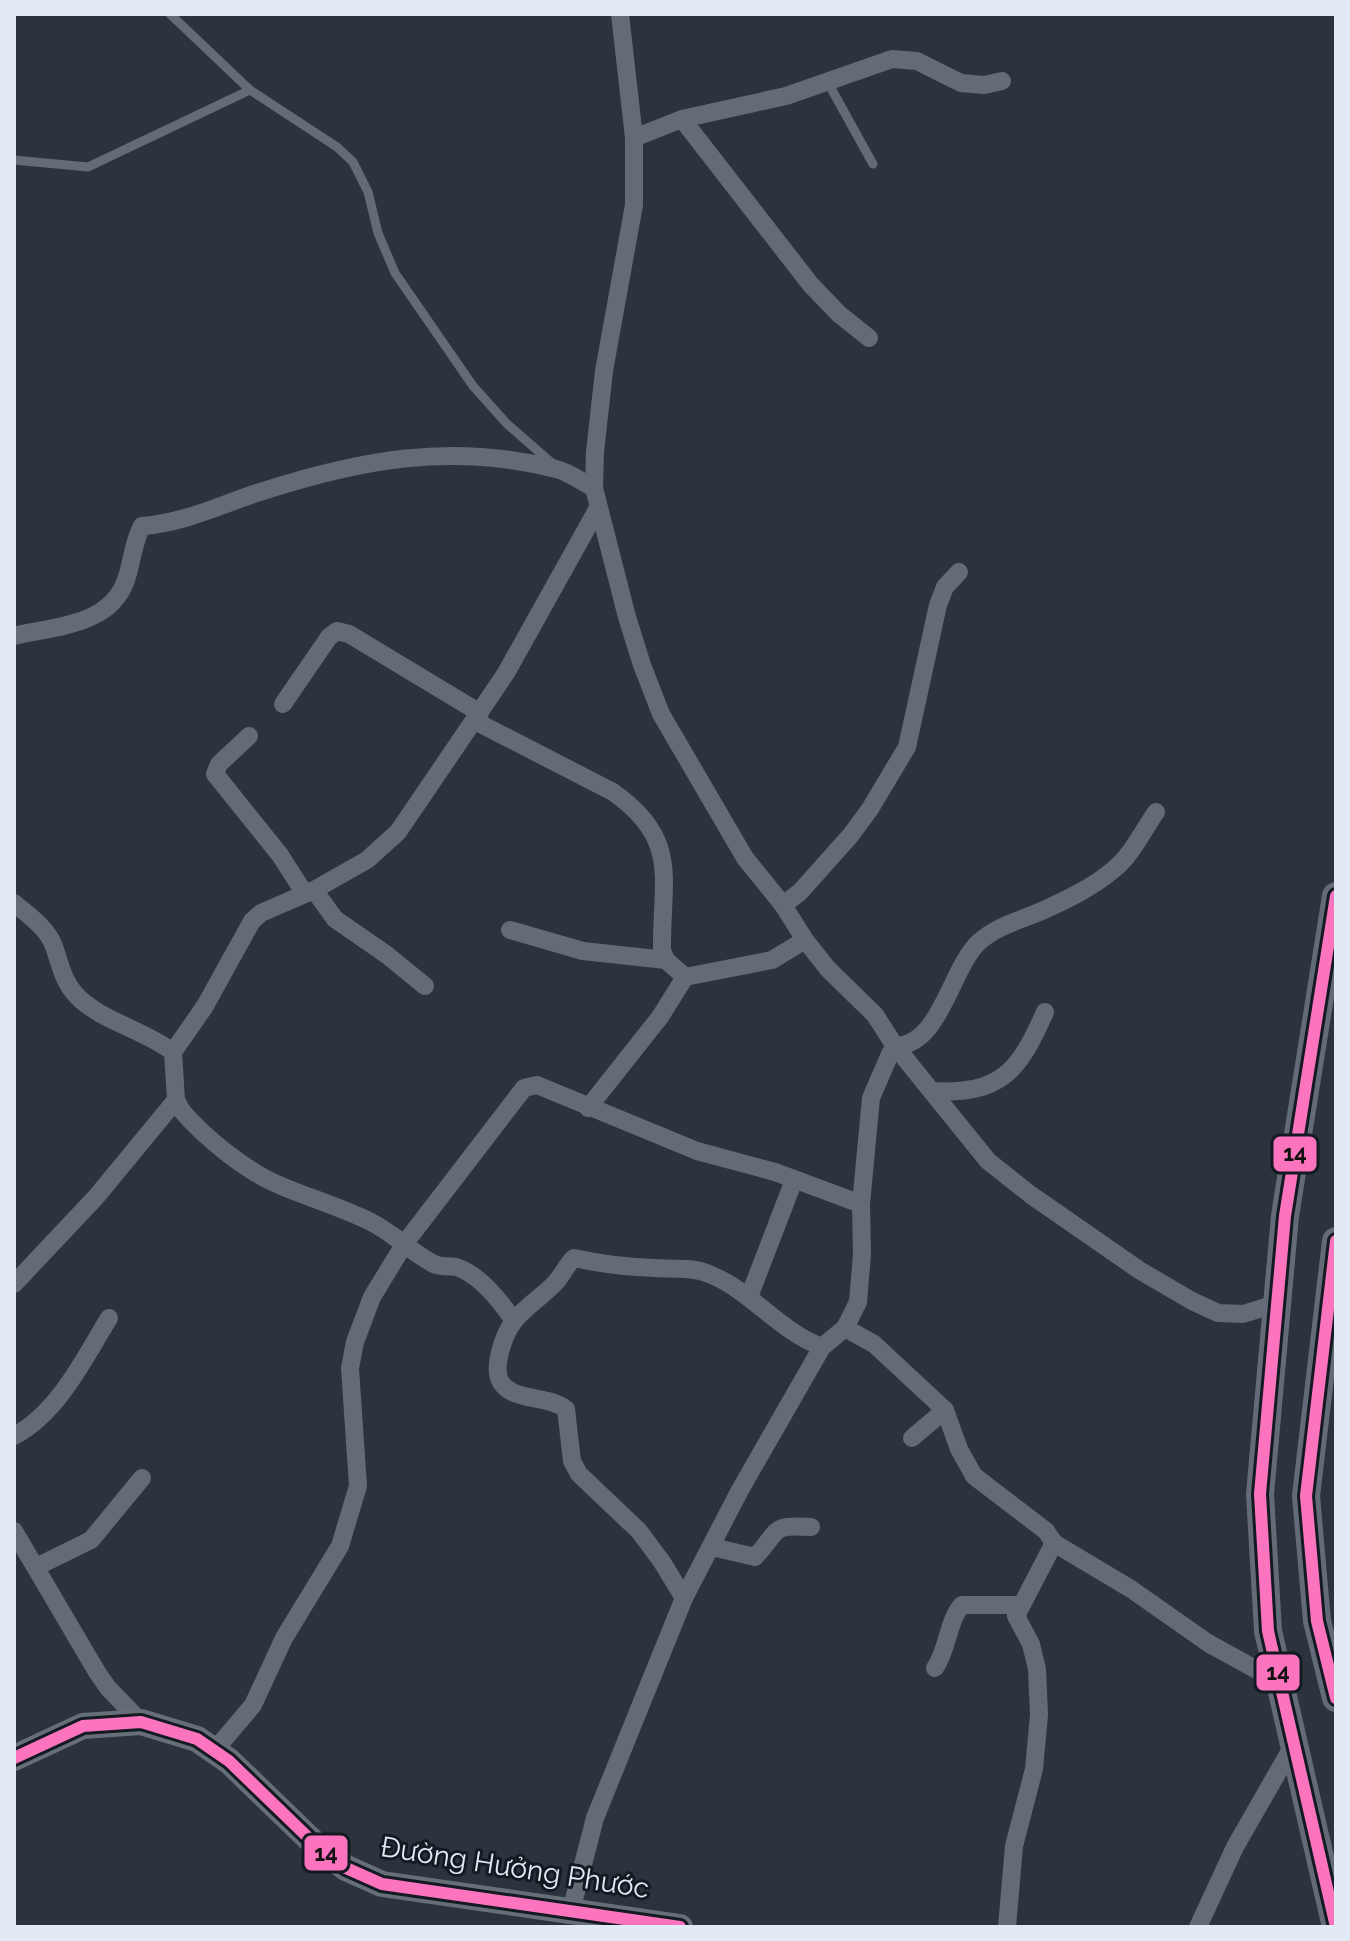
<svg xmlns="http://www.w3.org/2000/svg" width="1350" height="1941" font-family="Raleway,sans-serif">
<rect width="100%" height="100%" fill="#2d333d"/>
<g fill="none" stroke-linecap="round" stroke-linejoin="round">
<g stroke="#656b74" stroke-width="9">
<polyline points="170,14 250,90 337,147 353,162 368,192 378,233 395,273 473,386 507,424 553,464"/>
<polyline points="827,81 873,164"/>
<polyline points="14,160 88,167 250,90"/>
</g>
<g stroke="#656b74" stroke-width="18">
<polyline points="620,14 634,138 634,205 604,371 595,452 594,488 627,617 642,665 661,714 745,858 783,905 805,940 828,969 875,1015 895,1046 988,1161 1031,1195 1139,1270 1192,1301 1218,1313 1243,1314 1276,1304"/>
<polyline points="682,119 811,285 839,314 869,338"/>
<polyline points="634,138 682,119 786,96 892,59 917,61 961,83 984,85 1002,81"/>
<path d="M14 636C55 626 110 626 126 580 132 563 133 542 142 526 184 523 220 505 260 492 359 460 452 442 556 469 569 472 582 482 594 488"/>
<polyline points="283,704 329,637 337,631 349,634 480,713"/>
<path d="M475 721 613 792C681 840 661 879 662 950L666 960 685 977"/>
<polyline points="249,736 219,764 215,774 280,855 305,894"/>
<polyline points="314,890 335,919 387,955 425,986"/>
<path d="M14 903C28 915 46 927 53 944 60 962 62 980 76 995 100 1021 143 1029 173 1052"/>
<polyline points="783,905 800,892 850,836 870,809 907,747 938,605 945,587 959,572"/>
<polyline points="510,930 583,951 666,960"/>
<path d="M932 1091C1001 1095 1019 1071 1045 1012"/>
<polyline points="588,1108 660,1017 685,977 772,960 805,940"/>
<polyline points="14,1284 96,1197 176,1100"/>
<polyline points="749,1297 794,1180"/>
<path d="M514 1321C501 1302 479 1274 456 1267 447 1265 440 1268 432 1263 410 1251 393 1233 371 1222 341 1207 309 1198 279 1185 246 1171 205 1138 182 1111L176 1100 173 1052 205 1006 252 921 261 913 314 890 367 860 398 832 506 673 598 508"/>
<polyline points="845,1328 874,1344 945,1410 959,1449 974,1476 1046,1531 1054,1543 1131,1589 1208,1643 1279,1682"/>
<path d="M14 1436C58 1413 84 1359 109 1318"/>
<polyline points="912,1438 945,1410"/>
<polyline points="14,1531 97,1672 108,1688 141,1722"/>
<path d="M712 1547 755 1557C780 1531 769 1524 811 1527"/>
<polyline points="36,1567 91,1540 142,1478"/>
<path d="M684 1598 662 1562 639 1531 579 1474 572 1461 566 1409C548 1395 518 1402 503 1385 490 1371 504 1334 514 1321 525 1307 543 1296 555 1283 563 1275 566 1265 574 1258 601 1264 626 1267 654 1268 671 1269 693 1267 709 1274 752 1291 777 1330 822 1347"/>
<path d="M935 1668C948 1649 948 1620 962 1605H1021"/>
<polyline points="214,1751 253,1705 284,1638 340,1546 358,1486 350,1368 355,1342 372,1297 405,1243 524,1088 537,1085 697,1151 775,1172 861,1204"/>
<path d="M571 1911 595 1818 684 1598 740 1490 822 1347 845 1328 858 1302 862 1254 861 1204 871 1098 890 1054 895 1046C941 1045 950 969 979 942 998 925 1022 920 1044 910 1068 899 1093 887 1113 870 1131 856 1143 831 1156 812"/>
<polyline points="1007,1927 1014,1846 1034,1769 1039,1715 1037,1669 1031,1644 1016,1616 1054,1543"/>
<polyline points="1198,1927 1235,1847 1294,1744"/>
</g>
<polyline stroke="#666e78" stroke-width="26" points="14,1758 83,1726 141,1722 197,1739 229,1761 318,1847 346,1868 382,1884 680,1927"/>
<g stroke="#646b78" stroke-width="28">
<polyline points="1336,1241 1306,1496 1317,1621 1336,1698"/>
<polyline points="1336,1927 1268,1631 1260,1494 1285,1216 1336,896"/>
</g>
<defs>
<g id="bus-1">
<polyline points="1336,896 1285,1216 1260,1494 1268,1631 1336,1927"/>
<polyline points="1336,1241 1306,1496 1317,1621 1336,1698"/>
<polyline points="14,1758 83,1726 141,1722 197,1739 229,1761 318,1847 346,1868 382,1884 680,1927"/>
</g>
</defs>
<use href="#bus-1" stroke="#141a22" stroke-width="18"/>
<use href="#bus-1" stroke="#fc73be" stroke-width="12"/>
</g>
<g text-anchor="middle" stroke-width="6" stroke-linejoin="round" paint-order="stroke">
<g font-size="28" fill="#e2eaf6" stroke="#141a22">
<text transform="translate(515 1867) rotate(9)" y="10">Đường Hưởng Phước</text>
</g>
</g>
<g stroke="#141a22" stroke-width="3">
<rect x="1272" y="1135" width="46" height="38" rx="8" fill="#fc73be"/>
<rect x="1255" y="1653" width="46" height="39" rx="8" fill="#fc73be"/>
<rect x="303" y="1834" width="46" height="38" rx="8" fill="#fc73be"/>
</g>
<g font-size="22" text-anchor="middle" font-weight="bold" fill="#111">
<text x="1295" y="1161">14</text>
<text x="1278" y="1680">14</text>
<text x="326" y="1861">14</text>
</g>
<rect width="1350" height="1941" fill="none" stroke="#e2eaf6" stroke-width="32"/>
</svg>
